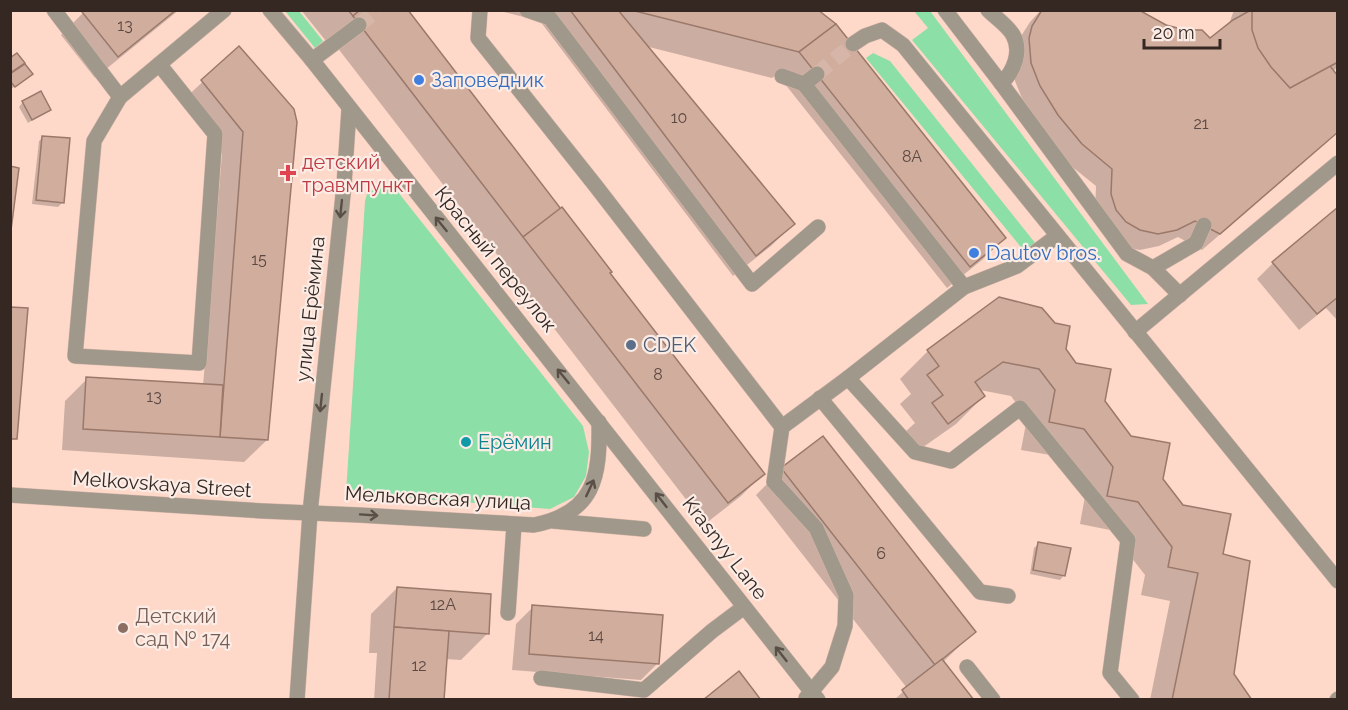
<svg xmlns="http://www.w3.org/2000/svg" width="1348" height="710" font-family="Raleway,sans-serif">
<rect width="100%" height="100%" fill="#fed9ca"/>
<g fill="#8cdfa6">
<polygon points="285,11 299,11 323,41 315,48"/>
<polygon points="914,11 930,11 1148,304 1131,305 912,40 928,28"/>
<polygon points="873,53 890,61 1036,244 1025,252 866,58"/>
<polygon points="377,186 394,187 583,426 589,452 586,476 574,497 550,509 346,493 365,201 367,194"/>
</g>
<g fill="#0003">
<polygon points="86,10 179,10 95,78 61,35"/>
<polygon points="301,10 406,10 763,474 741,496 705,524 330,38 326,41"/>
<polygon points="496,10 816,10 1004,238 982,260 947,288 777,74 772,78 645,46 793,224 771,246 733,276 540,21"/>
<polygon points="1041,10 1137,10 1166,27 1210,40 1229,24 1234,10 1338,10 1338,67 1333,71 1338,132 1202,250 1178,237 1159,246 1140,250 1123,247 1095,211 1096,186 1065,161 1024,103 1015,81 1013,56 1016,44 1030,22"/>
<polygon points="239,48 267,440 244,462 62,450 65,401 87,379 203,386 222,154 180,103"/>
<polygon points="17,55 31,74 10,90 10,60"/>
<polygon points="23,102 49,110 28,123 19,107"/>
<polygon points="43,137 62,203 58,207 32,204 39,141"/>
<polygon points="1338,209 1338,321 1326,308 1299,330 1257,279 1273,263"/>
<polygon points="999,299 1065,349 1161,479 1221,555 1233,674 1251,700 1150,700 1170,601 1141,595 1145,575 1110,530 1080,524 1085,496 1056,456 1021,450 1027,418 1011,396 980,390 984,396 956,424 919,450 905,432 915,423 900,404 911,394 900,379 928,351"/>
<polygon points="782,469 974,632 943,662 972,700 894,700 907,688 756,495"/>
<polygon points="1039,544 1064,575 1060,580 1030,574 1034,548"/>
<polygon points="397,588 487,634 461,660 445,659 442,700 374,700 377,653 369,653 371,614"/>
<polygon points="533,607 658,663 641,680 512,670 516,624"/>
</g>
<g fill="#d1ad9e" stroke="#9a796b" stroke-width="1.5">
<polygon points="83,10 176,10 118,57 82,12"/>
<polygon points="348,10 360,10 353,16"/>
<polygon points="360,10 408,10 561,209 523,237 353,16"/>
<polygon points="570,10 618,10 795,224 756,256"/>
<polygon points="631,10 818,10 836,24 799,52"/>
<polygon points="1042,10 1139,10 1166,25 1185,30 1202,30 1210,38 1233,20 1251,10 1338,10 1338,62 1330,66 1338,76 1338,132 1220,234 1195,221 1177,230 1158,234 1140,230 1126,222 1116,210 1111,194 1112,169 1082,144 1058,115 1040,86 1031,63 1029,38 1032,26"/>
<polygon points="1252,10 1338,10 1338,62 1290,88 1271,67 1258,48 1252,30"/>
<polygon points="836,24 1006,238 970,267 799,52"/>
<polygon points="239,46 294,109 297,122 268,440 220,437 243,132 201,80"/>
<polygon points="17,53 25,63 10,73 10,58"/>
<polygon points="25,64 33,74 15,87 10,81 10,74"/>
<polygon points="41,91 51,110 32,120 22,101"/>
<polygon points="42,136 70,138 64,203 36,200"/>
<polygon points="10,166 19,168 10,238"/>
<polygon points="562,207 612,272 610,273 765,474 728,503 523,237"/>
<polygon points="1338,207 1338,297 1317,314 1272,262"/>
<polygon points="999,297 1042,308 1055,323 1070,326 1066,349 1076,363 1111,369 1105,401 1131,436 1170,443 1163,479 1183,505 1231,514 1223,554 1250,561 1234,674 1252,700 1172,700 1198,573 1168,567 1172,547 1138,502 1107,496 1113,467 1084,429 1049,422 1055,390 1039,369 1003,362 975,382 985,396 948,424 932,403 943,395 927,375 939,366 927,350"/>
<polygon points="10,307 28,308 17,439 10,439"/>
<polygon points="86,377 223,385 220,437 83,429"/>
<polygon points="823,436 976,632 935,665 781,468"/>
<polygon points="1038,542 1071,548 1065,576 1033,570"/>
<polygon points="397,587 491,594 489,634 394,627"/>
<polygon points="532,605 663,615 659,664 529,654"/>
<polygon points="394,627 449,631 444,700 389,700"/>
<polygon points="942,659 974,700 909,700 902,690"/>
<polygon points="739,671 761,700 703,700"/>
</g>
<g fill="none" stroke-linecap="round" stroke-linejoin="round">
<g stroke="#d6b6a8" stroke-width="15" stroke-dasharray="15 8" stroke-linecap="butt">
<polyline points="359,25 377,10"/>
<polyline points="817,74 853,44"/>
</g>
<defs>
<g id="minor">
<polyline points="54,10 120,97"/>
<polyline points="270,10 312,60 818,700"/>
<polyline points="480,10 478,38 595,185 782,427"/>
<polyline points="527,10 550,18 752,284 818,227"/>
<polyline points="945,10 1001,83 1127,254 1153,268 1196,243 1204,225"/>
<path d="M988 10C996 18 1008 26 1013 35 1022 51 1014 72 1001 83"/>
<polyline points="853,44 865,36 882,30 903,45 1338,581"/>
<polyline points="312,60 359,25"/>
<polyline points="159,64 215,134 199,363 75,356 94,141 120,97 224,10"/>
<polyline points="782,76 804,84 817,74"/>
<polyline points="804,84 964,287"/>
<polyline points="1153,268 1180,295"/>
<polyline points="1135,332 1338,163"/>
<polyline points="848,378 915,452 951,461 1020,408 1128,540 1110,673 1132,700"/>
<polyline points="820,398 980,592 1008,596"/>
<path d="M10 495 263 511 359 515 534 525C595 513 600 477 599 422"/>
<polyline points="553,521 644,529"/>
<polyline points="508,613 514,525"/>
<polyline points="967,667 993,700"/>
<polyline points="541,678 644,690 712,631 744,607"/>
<polyline points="806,698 832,667 845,626 846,595 816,528 774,482 782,427 848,378 964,287 1017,266 1057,236"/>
<polyline points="297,700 310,513 344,185 349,109"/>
<polyline points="1337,700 1338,699"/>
</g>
</defs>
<use href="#minor" stroke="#d6b6a8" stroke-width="16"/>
<use href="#minor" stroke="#a0988b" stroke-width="15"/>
</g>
<defs><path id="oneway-shaft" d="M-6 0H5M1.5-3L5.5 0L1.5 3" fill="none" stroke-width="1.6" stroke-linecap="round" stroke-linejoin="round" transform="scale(1.5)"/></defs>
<g stroke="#5a4f47">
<use href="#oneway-shaft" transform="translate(341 209) rotate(96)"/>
<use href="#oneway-shaft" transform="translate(441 224) rotate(-129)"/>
<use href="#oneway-shaft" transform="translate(563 376) rotate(-129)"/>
<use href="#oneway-shaft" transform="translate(321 403) rotate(96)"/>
<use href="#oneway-shaft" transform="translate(590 488) rotate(-65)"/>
<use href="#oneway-shaft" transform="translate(661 500) rotate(-128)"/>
<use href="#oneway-shaft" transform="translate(369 515) rotate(4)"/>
<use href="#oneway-shaft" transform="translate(781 654) rotate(-128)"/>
</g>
<g fill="#3f7fe0" stroke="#fbece6" stroke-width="2">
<circle cx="419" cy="80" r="6"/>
<circle cx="974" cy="253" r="6"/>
</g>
<path fill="#e0444e" stroke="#fbece6" stroke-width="2" d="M285 164h6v6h6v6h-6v6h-6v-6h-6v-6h6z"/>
<circle fill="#5c6f8a" stroke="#fbece6" stroke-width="2" cx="631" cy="345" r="6"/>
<circle fill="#0f9aa8" stroke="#fbece6" stroke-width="2" cx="466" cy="442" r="6"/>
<circle fill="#8d6e63" stroke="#fbece6" stroke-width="2" cx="123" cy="628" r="6"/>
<g text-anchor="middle" stroke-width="4.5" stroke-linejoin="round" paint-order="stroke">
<g font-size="16" fill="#5c4941">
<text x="125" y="31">13</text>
<text x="679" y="123">10</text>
<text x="1201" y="129">21</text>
<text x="912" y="162">8А</text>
<text x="259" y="265">15</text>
<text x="658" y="380">8</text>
<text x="154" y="402">13</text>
<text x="881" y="559">6</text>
<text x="443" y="610">12А</text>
<text x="596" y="641">14</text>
<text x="419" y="671">12</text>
</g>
<g font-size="20" fill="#366cbe" stroke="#fbece6" text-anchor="start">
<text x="431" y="87">Заповедник</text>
<text x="986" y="260">Dautov bros.</text>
</g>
<g font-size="20" fill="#be3a42" stroke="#fbece6" text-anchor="start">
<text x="302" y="169">детский<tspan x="302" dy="23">травмпункт</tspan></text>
</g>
<g font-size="20" fill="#352822" stroke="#fbece6">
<text transform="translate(496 259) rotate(51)" y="7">Красный переулок</text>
<text transform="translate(310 309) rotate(-84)" y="7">улица Ерёмина</text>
<text transform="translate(162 484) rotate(4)" y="7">Melkovskaya Street</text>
<text transform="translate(438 498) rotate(3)" y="7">Мельковская улица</text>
<text transform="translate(725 548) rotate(52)" y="7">Krasnyy Lane</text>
</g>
<g font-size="20" fill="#4e5e75" stroke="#fbece6" text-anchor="start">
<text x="643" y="352">CDEK</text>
</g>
<g font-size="20" fill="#0d838f" stroke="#fbece6" text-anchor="start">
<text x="478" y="449">Ерёмин</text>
</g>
<g font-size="20" fill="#785e54" stroke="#fbece6" text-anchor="start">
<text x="135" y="623">Детский<tspan x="135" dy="23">сад № 174</tspan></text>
</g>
</g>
<rect width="1348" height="710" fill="none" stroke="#352822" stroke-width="24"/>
<path d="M1144 39v9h76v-9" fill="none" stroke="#352822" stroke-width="3"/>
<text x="1153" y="39" font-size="18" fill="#352822" stroke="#fbece6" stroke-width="4.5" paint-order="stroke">20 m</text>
</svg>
